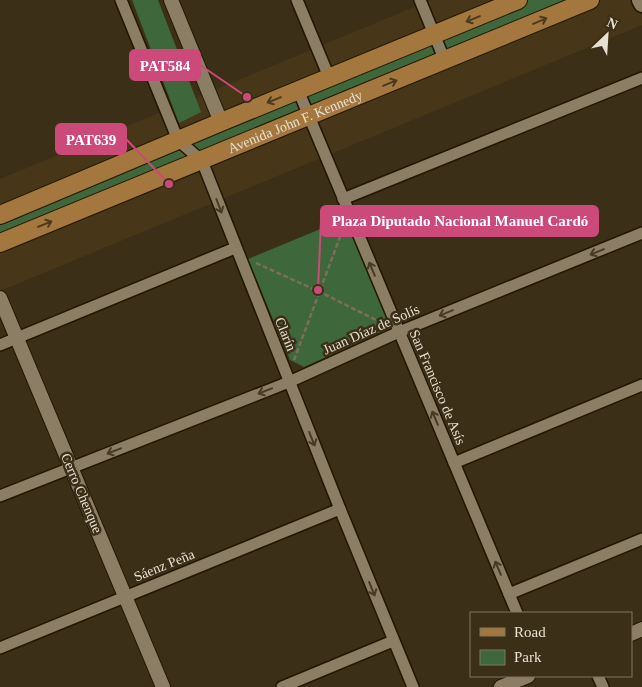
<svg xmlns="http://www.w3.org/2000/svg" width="642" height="687" font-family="Georgia,serif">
<rect width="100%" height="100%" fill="#3b2f18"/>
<polygon fill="#473718" points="431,0 642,0 642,25 0,291 0,179"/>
<g fill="#3f673c">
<polygon points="132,0 158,0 201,112 179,123"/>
<polygon points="518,0 590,0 0,243 0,215"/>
<polygon points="347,218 388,320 383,331 304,367 290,360 248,259"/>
</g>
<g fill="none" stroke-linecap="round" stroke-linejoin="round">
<defs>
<g id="minor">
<polyline points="121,0 178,140 202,161 340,509 413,687"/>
<polyline points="297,0 329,77"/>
<polyline points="420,0 445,61"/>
<polyline points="298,90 517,613"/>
<polyline points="343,199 642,78"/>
<polyline points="0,345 235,248"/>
<polyline points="454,463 642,385"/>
<polyline points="0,496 289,382 399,332 642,233"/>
<polyline points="509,594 642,539"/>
<polyline points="0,648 340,509"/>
<polyline points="598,676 603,687"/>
<polyline points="282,687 393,641"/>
</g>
<g id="tertiary">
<polyline points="171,0 221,122"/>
<polyline points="0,298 163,687"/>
<polyline points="631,634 642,629"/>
<polyline points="501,687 528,676"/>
</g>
<polyline id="secondary" points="640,0 642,4"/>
<g id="primary">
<polyline points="0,215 221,122 518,0"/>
<path id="s1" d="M0 243 590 0"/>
</g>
</defs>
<use href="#minor" stroke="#221702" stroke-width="14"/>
<use href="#tertiary" stroke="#221702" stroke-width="16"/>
<use href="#secondary" stroke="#221702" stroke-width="19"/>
<use href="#primary" stroke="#221702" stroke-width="20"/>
<g stroke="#7a6f5c" stroke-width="2.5" stroke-dasharray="5 2.5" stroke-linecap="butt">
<polyline points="256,263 320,292 382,323"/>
<polyline points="294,360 343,229"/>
</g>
<use href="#minor" stroke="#8c7e65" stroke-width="11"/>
<use href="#tertiary" stroke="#8c7e65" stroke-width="14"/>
<use href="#secondary" stroke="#8c7e65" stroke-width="16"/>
<use href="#primary" stroke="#a3773d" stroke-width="18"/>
</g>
<defs><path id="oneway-shaft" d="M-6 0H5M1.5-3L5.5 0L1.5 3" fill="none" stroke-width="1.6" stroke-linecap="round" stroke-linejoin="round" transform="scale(1.25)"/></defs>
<g stroke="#4b3a1e">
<use href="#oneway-shaft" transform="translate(473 19) rotate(158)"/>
<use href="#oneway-shaft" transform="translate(540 21) rotate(-23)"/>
<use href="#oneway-shaft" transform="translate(390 83) rotate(-22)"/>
<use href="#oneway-shaft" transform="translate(274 100) rotate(158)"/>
<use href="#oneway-shaft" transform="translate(45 224) rotate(-22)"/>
</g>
<g stroke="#473b24">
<use href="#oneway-shaft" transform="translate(219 206) rotate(69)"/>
<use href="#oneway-shaft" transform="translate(597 252) rotate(158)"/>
<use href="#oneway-shaft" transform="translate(372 269) rotate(-113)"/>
<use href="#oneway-shaft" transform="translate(446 313) rotate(158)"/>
<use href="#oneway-shaft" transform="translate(265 391) rotate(159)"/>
<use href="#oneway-shaft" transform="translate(435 418) rotate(-113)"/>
<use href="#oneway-shaft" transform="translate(312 439) rotate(68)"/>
<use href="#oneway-shaft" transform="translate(114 451) rotate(159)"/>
<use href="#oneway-shaft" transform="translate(498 568) rotate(-113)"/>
<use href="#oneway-shaft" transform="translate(372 589) rotate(68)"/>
</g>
<g text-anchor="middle" stroke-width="5" stroke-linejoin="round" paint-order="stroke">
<g font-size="14" fill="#e8e0d2" stroke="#3b2f18">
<text dy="5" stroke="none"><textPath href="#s1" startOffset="319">Avenida John F. Kennedy</textPath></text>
<text transform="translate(371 329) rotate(-24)" y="5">Juan Díaz de Solís</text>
<text transform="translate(286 334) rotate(68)" y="5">Clarín</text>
<text transform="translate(438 387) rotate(67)" y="5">San Francisco de Asís</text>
<text transform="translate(82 493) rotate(67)" y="5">Cerro Chenque</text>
<text transform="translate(164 565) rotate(-22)" y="5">Sáenz Peña</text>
</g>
</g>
<path fill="none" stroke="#cc4a79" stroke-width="2" d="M247 97L200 65M169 184L126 139M318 290L321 221"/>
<g fill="#cc4a79" stroke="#3b2f18" stroke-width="2">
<circle cx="247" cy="97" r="5"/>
<circle cx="169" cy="184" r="5"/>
<circle cx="318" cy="290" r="5"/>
</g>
<g fill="#cc4a79" stroke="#cc4a79" stroke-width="2">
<rect x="130" y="50" width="70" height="30" rx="5"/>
<rect x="56" y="124" width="70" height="30" rx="5"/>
<rect x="321" y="206" width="277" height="30" rx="5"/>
</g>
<g font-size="15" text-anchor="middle" font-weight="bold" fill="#fff">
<text x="165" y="71">PAT584</text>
<text x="91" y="145">PAT639</text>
<text x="460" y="226">Plaza Diputado Nacional Manuel Cardó</text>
</g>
<rect x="470" y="612" width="162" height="65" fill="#3b2f18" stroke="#807662"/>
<rect x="480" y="628" width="25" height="8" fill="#a3773d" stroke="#807662"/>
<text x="514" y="637" font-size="15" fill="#e8e0d2">Road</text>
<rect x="480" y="650" width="25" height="15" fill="#3f673c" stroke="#807662"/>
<text x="514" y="662" font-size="15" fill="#e8e0d2">Park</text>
<g transform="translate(607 35) rotate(25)" stroke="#3b2f18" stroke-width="4" paint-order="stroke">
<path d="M0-4L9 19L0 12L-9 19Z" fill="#e8e0d2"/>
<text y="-8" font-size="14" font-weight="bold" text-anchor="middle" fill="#e8e0d2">N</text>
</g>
</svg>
